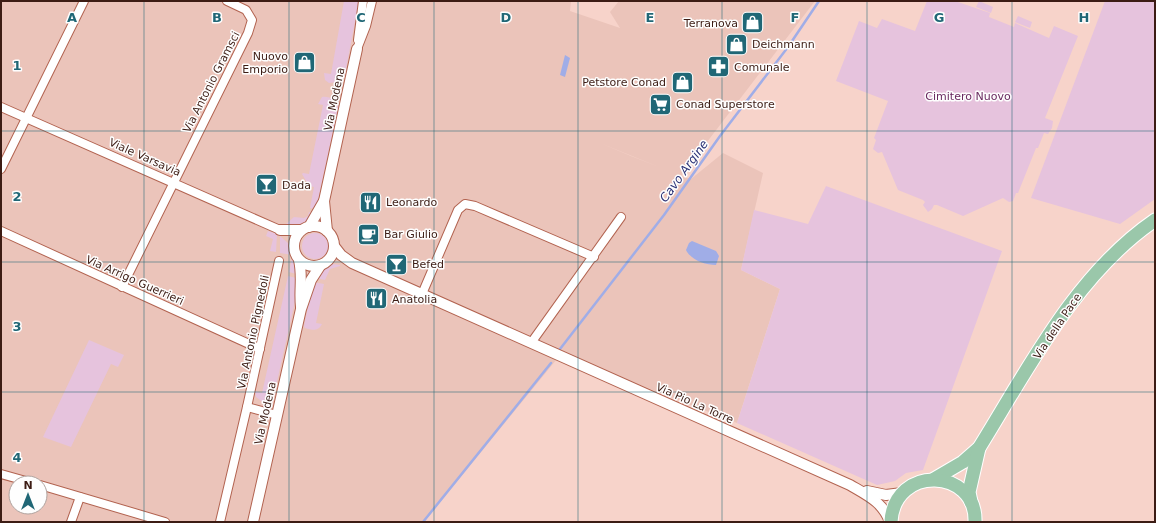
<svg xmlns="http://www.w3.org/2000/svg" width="1156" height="523" font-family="'DejaVu Sans',sans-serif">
<rect width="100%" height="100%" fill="#f7d3ca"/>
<path fill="#ebc4ba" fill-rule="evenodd" d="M1 1H571L570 11 620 28 610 12 619 1H815L681 176 691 179 723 153 763 173 741 270 780 289 737 423 561 354 424 522H1ZM600 143 659 167 631 156ZM16 483H40V507H16Z"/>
<g fill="#e6c3dd">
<polygon points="344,1 359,1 345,74 338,82 329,83 325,80 324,73 331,74"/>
<polygon points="927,1 955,1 990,13 989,17 1014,27 1015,23 1049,38 1054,26 1078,36 1045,118 1053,121 1052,128 1048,134 1044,133 1038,148 1036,148 1018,193 1016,193 1013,201 1009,202 1003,198 963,216 937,205 934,205 932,209 928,212 923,205 925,202 923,200 898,190 882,152 878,153 873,149 876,140 874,138 888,101 836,81 859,21 877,28 882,19 915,31"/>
<polygon points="979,1 993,7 991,13 976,7"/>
<polygon points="1105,1 1155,1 1155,199 1120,224 1031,198"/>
<polygon points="1018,16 1032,22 1030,28 1015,22"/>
<path d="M322 97C330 96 337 100 338 108L316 209 310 208 314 187 309 186 302 174 303 173 309 174 323 105 318 104Z"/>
<polygon points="826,186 1002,251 923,470 906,473 895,481 877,485 737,423 780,289 741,270 754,210 808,224"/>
<path d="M309 212 314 213C306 224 298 226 284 226L294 217 304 218 308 216Z"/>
<polygon points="268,231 277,234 276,252 270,251 273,239 266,236"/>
<circle cx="315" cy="246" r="13"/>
<polygon points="280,236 289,244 292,255 280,253"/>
<polygon points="292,258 296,263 300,275 289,272"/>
<polygon points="333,264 340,265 340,266 330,269 325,280 315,278 319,271"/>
<polygon points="288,276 300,279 274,395 271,402 264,403 256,397 255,391 262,393"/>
<path d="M313 282 324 284 316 323 322 324C318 332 312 330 305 328L304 326Z"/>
<polygon points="89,340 124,355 118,367 111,364 71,447 43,437"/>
</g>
<g fill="#a0ade7">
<polygon points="565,55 570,58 565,77 560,75"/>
<path d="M692 241 716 251 719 256 716 265C705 265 691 260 686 250L689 243Z"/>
</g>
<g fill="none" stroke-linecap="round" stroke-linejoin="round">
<g stroke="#a0ade7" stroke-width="2.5">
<polyline points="560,349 664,215 720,136 788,47 819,1"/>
<polyline points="423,522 551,363"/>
</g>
<defs>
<g id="minor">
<polyline points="358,40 363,1"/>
<polyline points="357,49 366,26 372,1"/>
<polyline points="1,107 280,230"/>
<polyline points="1,169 84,1"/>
<polyline points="1,231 260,349"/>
<polyline points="122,287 248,33 252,20 246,10 227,1"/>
<polyline points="422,294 458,210 465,204 475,206 594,257"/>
<polyline points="531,343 621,217"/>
<polyline points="247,407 277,415"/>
<polyline points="1,474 33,483"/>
<polyline points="40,485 165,522"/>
<polyline points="71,522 80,497"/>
<polyline points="220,522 247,407 279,261"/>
</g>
<g id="tertiary">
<polyline points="324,201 327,231"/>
<circle cx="314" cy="246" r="20"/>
<polyline points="309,227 324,201 357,49"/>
<polyline points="280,230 301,230"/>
<path d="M334 246 341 255 352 263 850 485C867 495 883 502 890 522"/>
<path d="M299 260C303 277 299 290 301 307"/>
<polyline points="867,491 886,495 902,493"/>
<polyline points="253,522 301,309 311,280 320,266"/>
</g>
<g id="primary">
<path d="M934 479 963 462 979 448C1028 369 1076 274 1155 220"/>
<polyline points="971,502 969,492 979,448"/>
<path d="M891 522C894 464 977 468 975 522"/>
</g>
</defs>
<use href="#minor" stroke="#b26350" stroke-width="10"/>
<use href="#tertiary" stroke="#b26350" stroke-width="12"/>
<use href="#primary" stroke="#fff" stroke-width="15"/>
<use href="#minor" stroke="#fff" stroke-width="8"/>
<use href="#tertiary" stroke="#fff" stroke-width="10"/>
<use href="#primary" stroke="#9ac7aa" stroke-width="13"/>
</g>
<path fill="none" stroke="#206776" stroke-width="1" stroke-opacity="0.55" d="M144 1V522M289 1V522M434 1V522M578 1V522M722 1V522M867 1V522M1012 1V522M1 131H1155M1 262H1155M1 392H1155"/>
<defs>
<symbol id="shop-square" viewBox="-11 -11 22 22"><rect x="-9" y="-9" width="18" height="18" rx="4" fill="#206776" stroke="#fefefe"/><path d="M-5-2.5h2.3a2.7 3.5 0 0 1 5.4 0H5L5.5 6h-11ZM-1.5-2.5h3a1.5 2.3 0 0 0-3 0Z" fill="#fff"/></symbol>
<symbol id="pharmacy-square" viewBox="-11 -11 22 22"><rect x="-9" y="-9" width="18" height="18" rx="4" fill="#206776" stroke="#fefefe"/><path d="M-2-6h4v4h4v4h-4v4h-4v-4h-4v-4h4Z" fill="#fff"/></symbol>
<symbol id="supermarket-square" viewBox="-11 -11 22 22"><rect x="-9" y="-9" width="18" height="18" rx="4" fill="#206776" stroke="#fefefe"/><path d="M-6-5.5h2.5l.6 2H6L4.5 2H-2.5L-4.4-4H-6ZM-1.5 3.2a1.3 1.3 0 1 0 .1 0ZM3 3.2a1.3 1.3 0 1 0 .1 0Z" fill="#fff"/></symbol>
<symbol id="bar-square" viewBox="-11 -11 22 22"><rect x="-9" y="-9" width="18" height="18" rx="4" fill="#206776" stroke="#fefefe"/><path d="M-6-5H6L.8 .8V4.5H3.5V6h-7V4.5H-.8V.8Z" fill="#fff"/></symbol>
<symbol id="restaurant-square" viewBox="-11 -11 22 22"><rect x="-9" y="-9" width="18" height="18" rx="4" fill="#206776" stroke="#fefefe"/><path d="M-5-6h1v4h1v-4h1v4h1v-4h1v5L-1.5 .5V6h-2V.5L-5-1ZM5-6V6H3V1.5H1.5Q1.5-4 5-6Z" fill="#fff"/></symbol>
<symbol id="cafe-square" viewBox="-11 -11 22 22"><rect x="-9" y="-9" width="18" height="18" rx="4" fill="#206776" stroke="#fefefe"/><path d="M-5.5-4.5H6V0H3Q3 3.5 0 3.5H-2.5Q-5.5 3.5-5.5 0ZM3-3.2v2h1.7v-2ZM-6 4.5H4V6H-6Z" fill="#fff"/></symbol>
</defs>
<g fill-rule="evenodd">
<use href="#shop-square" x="740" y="10" width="25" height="25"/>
<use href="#shop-square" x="724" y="32" width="25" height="25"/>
<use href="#shop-square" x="292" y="50" width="25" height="25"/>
<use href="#pharmacy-square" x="706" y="54" width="25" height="25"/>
<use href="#shop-square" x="670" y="70" width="25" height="25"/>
<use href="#supermarket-square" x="648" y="92" width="25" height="25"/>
<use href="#bar-square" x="254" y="172" width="25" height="25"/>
<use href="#restaurant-square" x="358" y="190" width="25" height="25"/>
<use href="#cafe-square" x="356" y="222" width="25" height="25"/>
<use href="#bar-square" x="384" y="252" width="25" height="25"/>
<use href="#restaurant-square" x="364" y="286" width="25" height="25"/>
</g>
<g text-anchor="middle" stroke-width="3" stroke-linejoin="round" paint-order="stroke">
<g font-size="11" fill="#3c1c14" stroke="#fefefe" text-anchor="start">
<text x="738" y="27" text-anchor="end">Terranova</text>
<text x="752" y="48">Deichmann</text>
<text x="288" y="60" text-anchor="end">Nuovo<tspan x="288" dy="13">Emporio</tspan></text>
<text x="734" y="71">Comunale</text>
<text x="666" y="86" text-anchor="end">Petstore Conad</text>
<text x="676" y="108">Conad Superstore</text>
<text x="282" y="189">Dada</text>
<text x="386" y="206">Leonardo</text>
<text x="384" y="238">Bar Giulio</text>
<text x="412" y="268">Befed</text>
<text x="392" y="303">Anatolia</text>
</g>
<g font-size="11" fill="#3c1c14" stroke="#fefefe">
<text transform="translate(211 82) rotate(-63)" y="4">Via Antonio Gramsci</text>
<text transform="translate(334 99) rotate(-78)" y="4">Via Modena</text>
<text transform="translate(145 157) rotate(24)" y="4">Viale Varsavia</text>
<text transform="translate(135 280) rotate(24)" y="4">Via Arrigo Guerrieri</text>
<text transform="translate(1057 326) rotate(-56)" y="4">Via della Pace</text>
<text transform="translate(253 332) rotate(-78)" y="4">Via Antonio Pignedoli</text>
<text transform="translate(695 403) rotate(24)" y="4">Via Pio La Torre</text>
<text transform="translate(265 413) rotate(-77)" y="4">Via Modena</text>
</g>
<g font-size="11" fill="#69295f" stroke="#fefefe">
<text x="968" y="100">Cimitero Nuovo</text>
</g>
<g font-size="12" font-style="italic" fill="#2b3276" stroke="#fefefe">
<text transform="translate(684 171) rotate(-54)" y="4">Cavo Argine</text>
</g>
</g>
<g font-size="13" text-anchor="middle" font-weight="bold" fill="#206776" stroke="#fefefe" stroke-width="3" stroke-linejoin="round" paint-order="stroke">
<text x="72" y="22">A</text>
<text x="217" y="22">B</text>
<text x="361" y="22">C</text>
<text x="506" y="22">D</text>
<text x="650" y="22">E</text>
<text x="795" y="22">F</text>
<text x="939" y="22">G</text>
<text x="1084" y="22">H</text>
<text x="17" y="70">1</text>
<text x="17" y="201">2</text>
<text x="17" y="331">3</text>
<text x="17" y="462">4</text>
</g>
<rect width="1156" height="523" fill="none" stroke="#3c1c14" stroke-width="4"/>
<g transform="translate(28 495)"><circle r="19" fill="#fefefe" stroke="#b0a4a0"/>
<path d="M0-3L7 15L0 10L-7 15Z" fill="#206776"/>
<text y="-6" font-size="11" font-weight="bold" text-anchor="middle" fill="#3c1c14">N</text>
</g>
</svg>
